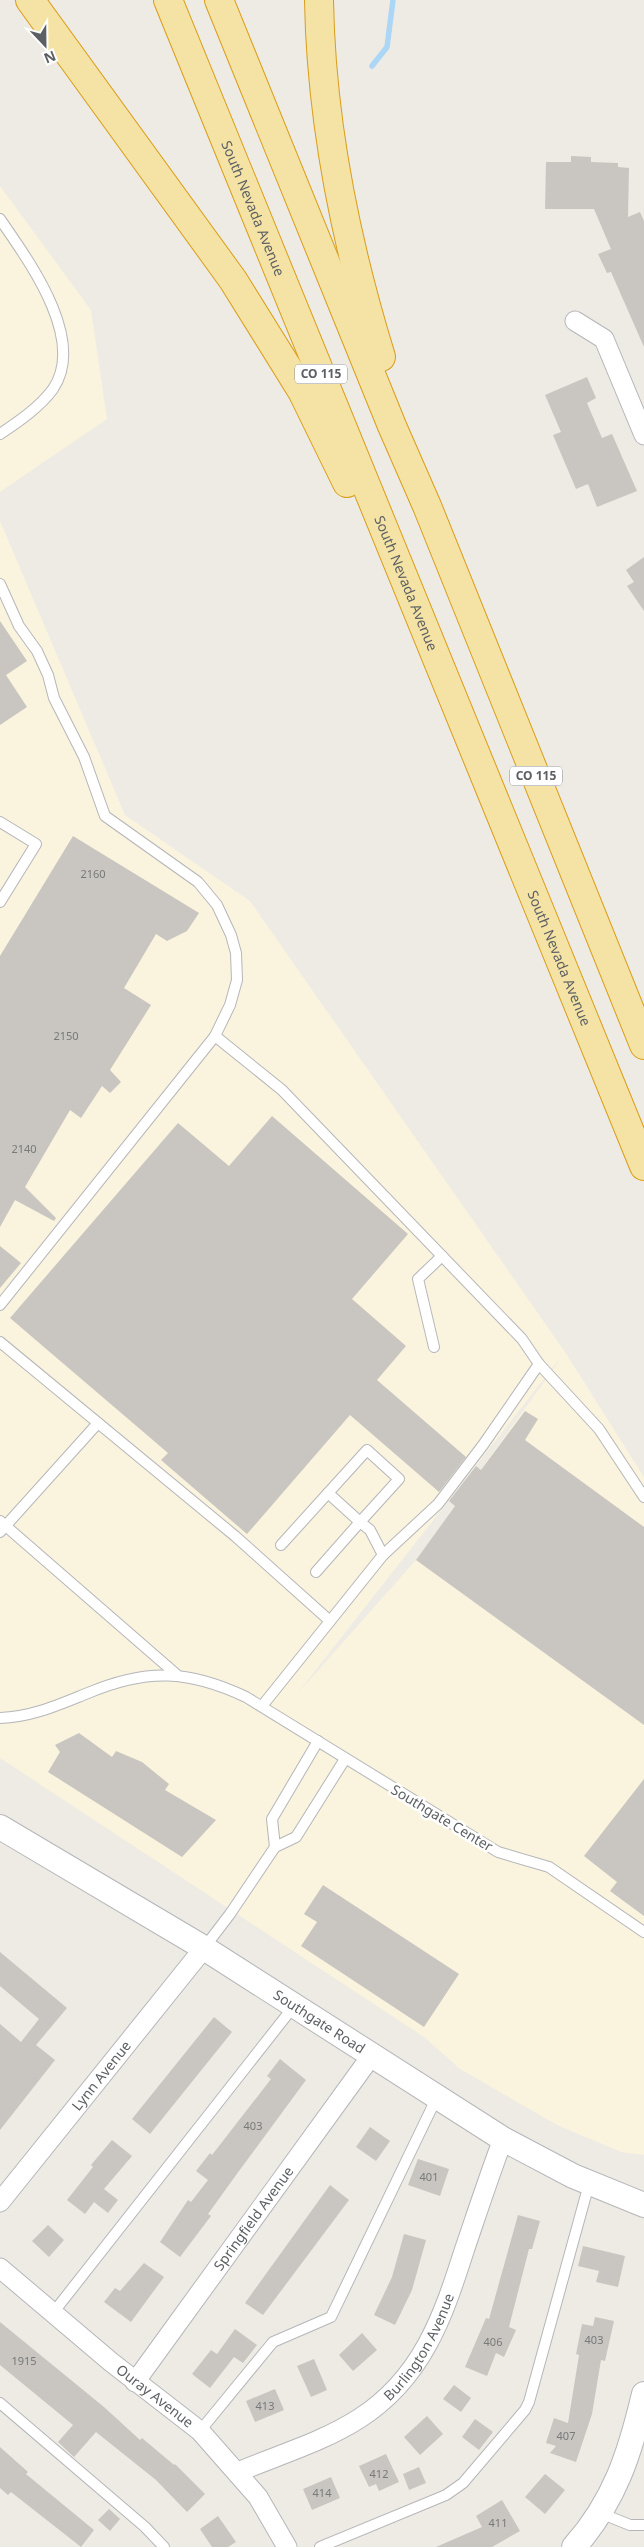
<svg xmlns="http://www.w3.org/2000/svg" width="644" height="2547" font-family="'Noto Sans',sans-serif">
<rect width="100%" height="100%" fill="#edebe4"/>
<g fill="#faf3dd" fill-rule="evenodd">
<polygon points="0,186 91,310 107,419 0,492"/>
<path d="M0 521 125 815 250 901 565 1352 644 1477V2155L621 2152 557 2125 460 2069 424 2037 0 1758ZM559 1361 416 1560 297 1694 558 1361Z"/>
</g>
<g fill="none" stroke-linecap="round" stroke-linejoin="round">
<polyline stroke="#acd6f6" stroke-width="5.5" points="372,66 387,47 393,0"/>
</g>
<g fill="#c9c6c1">
<polygon points="571,156 591,157 591,162 618,163 618,167 629,168 628,217 640,212 644,221 644,347 611,272 607,273 598,254 611,249 594,209 545,209 546,162 571,162"/>
<polygon points="587,377 596,398 587,403 602,438 612,434 637,491 597,507 588,484 576,489 553,435 561,432 545,395"/>
<polygon points="644,557 644,611 627,586 634,582 626,570"/>
<polygon points="0,621 27,661 6,675 27,707 0,725"/>
<polygon points="73,836 199,913 187,931 167,941 156,934 124,988 151,1005 110,1070 121,1082 110,1093 102,1086 81,1118 70,1110 25,1187 56,1218 54,1221 15,1200 0,1227 0,956"/>
<polygon points="272,1116 408,1234 352,1299 406,1346 377,1380 466,1457 439,1492 350,1415 247,1534 161,1460 168,1453 10,1318 178,1123 229,1166"/>
<polygon points="0,1246 21,1263 0,1288"/>
<polygon points="525,1411 538,1419 525,1440 644,1527 644,1725 416,1560 455,1506 449,1501 476,1466 481,1470"/>
<polygon points="79,1733 112,1757 116,1751 142,1762 169,1784 165,1790 216,1820 182,1857 48,1772 60,1752 55,1745"/>
<polygon points="644,1779 644,1916 610,1891 617,1882 584,1856"/>
<polygon points="323,1885 459,1974 424,2027 301,1946 317,1922 304,1914"/>
<polygon points="0,1952 67,2008 36,2045 55,2060 0,2130 0,2024 21,2042 39,2019 0,1986"/>
<polygon points="214,2017 232,2032 150,2134 132,2119"/>
<polygon points="280,2059 306,2080 239,2171 208,2214 211,2216 180,2257 160,2242 188,2200 191,2202 208,2180 196,2171 210,2153 212,2155 271,2079 267,2076"/>
<polygon points="370,2127 390,2141 376,2161 356,2147"/>
<polygon points="112,2140 132,2156 104,2189 118,2200 108,2213 94,2202 85,2214 67,2200 93,2167 91,2165"/>
<polygon points="418,2159 449,2169 440,2196 408,2185"/>
<polygon points="330,2185 349,2200 263,2315 245,2303"/>
<polygon points="518,2215 540,2221 532,2249 529,2249 509,2327 516,2330 504,2357 496,2353 487,2376 465,2367 486,2318 489,2319"/>
<polygon points="48,2225 64,2240 49,2257 32,2241"/>
<polygon points="404,2234 426,2240 412,2290 395,2325 374,2315 392,2277"/>
<polygon points="583,2246 625,2256 618,2287 596,2282 599,2271 578,2266"/>
<polygon points="144,2263 164,2277 131,2322 104,2302 115,2288 120,2291"/>
<polygon points="595,2317 614,2321 605,2361 601,2360 592,2414 576,2462 550,2453 556,2446 546,2443 554,2418 568,2423 579,2355 576,2354 582,2324 593,2326"/>
<polygon points="0,2322 104,2407 140,2440 142,2438 174,2465 175,2464 205,2494 187,2512 156,2480 96,2432 74,2457 58,2442 73,2425 0,2365"/>
<polygon points="235,2329 257,2345 243,2363 234,2357 210,2388 192,2374 211,2350 217,2354"/>
<polygon points="362,2333 377,2350 353,2371 339,2355"/>
<polygon points="314,2359 327,2390 311,2397 297,2366"/>
<polygon points="454,2385 471,2398 461,2412 443,2399"/>
<polygon points="275,2389 284,2410 255,2422 246,2401"/>
<polygon points="427,2416 443,2434 420,2455 404,2437"/>
<polygon points="475,2419 493,2432 479,2450 462,2437"/>
<polygon points="0,2447 28,2472 26,2474 94,2530 81,2547 11,2492 8,2495 0,2488"/>
<polygon points="386,2454 399,2482 379,2491 376,2484 369,2487 359,2466"/>
<polygon points="419,2467 426,2483 409,2490 403,2474"/>
<polygon points="545,2474 565,2490 545,2514 525,2497"/>
<polygon points="331,2477 340,2498 312,2510 303,2489"/>
<polygon points="502,2500 520,2531 492,2547 436,2547 482,2527 476,2516"/>
<polygon points="109,2509 120,2519 110,2531 98,2520"/>
<polygon points="218,2516 236,2542 228,2547 212,2547 200,2529"/>
</g>
<g fill="none" stroke-linecap="round" stroke-linejoin="round">
<defs>
<g id="service">
<path d="M0 219C28 260 87 339 53 389 40 407 18 422 0 434"/>
<polyline points="0,584 19,626 37,651 48,675 54,698 84,757 105,816 198,882 217,905 231,935 236,953 237,980 230,1005 215,1036"/>
<polyline points="0,822 36,844 0,902"/>
<polyline points="0,1305 215,1036 282,1090 522,1339 539,1364"/>
<polyline points="0,1342 235,1536 330,1621"/>
<polyline points="434,1347 418,1279 442,1256"/>
<polyline points="0,1521 176,1674"/>
<polyline points="0,1532 98,1423"/>
<polyline points="281,1545 367,1450 399,1479 360,1522 370,1530 383,1555"/>
<polyline points="316,1572 360,1522 328,1493"/>
<polyline points="262,1706 383,1555 438,1504 483,1445 539,1364 599,1429 644,1497"/>
<path d="M0 1718C32 1717 58 1705 88 1693 147 1668 189 1670 246 1697L498 1852 549 1867 644 1932"/>
<polyline points="275,1847 272,1819 318,1741"/>
<polyline points="204,1948 230,1914 275,1847 296,1837 345,1759"/>
<polyline points="53,2313 294,2006"/>
<polyline points="0,2403 145,2527 164,2547"/>
<polyline points="200,2431 273,2342 331,2317 437,2097"/>
<polyline points="600,2513 630,2525 644,2525"/>
<polyline points="320,2547 446,2495 463,2483 525,2410 529,2402 589,2184"/>
</g>
<g id="minor">
<polyline points="575,321 604,339 644,435"/>
<path id="s1" d="M0 2202 204 1948"/>
<path id="s2" d="M0 2268 111 2362 200 2431 258 2497 287 2547"/>
<path id="s3" d="M135 2382 372 2055"/>
<path id="s4" d="M238 2472C278 2455 323 2442 360 2418 422 2378 443 2317 464 2251 477 2213 489 2176 503 2139"/>
</g>
<g id="tertiary">
<path id="s5" d="M0 1827 204 1948 503 2139 573 2176 644 2205"/>
<path d="M574 2547C615 2501 630 2453 644 2394"/>
</g>
<g id="trunk">
<polyline points="30,0 233,280 302,391 347,483"/>
<path id="s6" d="M168 0 644 1166"/>
<polyline points="219,0 392,426 427,506 644,1045"/>
<path d="M319 0C321 122 345 240 381 357"/>
</g>
</defs>
<use href="#service" stroke="#b5b6ba" stroke-width="12"/>
<use href="#minor" stroke="#b5b6ba" stroke-width="21"/>
<use href="#tertiary" stroke="#b5b6ba" stroke-width="26"/>
<use href="#trunk" stroke="#da9d18" stroke-width="30"/>
<use href="#service" stroke="#fff" stroke-width="10"/>
<use href="#minor" stroke="#fff" stroke-width="19"/>
<use href="#tertiary" stroke="#fff" stroke-width="24"/>
<use href="#trunk" stroke="#f4e3a4" stroke-width="28"/>
</g>
<g text-anchor="middle" stroke-width="5" stroke-linejoin="round" paint-order="stroke">
<g font-size="11" fill="#77797a">
<text x="93" y="878">2160</text>
<text x="66" y="1040">2150</text>
<text x="24" y="1153">2140</text>
<text x="253" y="2130">403</text>
<text x="429" y="2181">401</text>
<text x="594" y="2344">403</text>
<text x="493" y="2346">406</text>
<text x="24" y="2365">1915</text>
<text x="265" y="2410">413</text>
<text x="566" y="2440">407</text>
<text x="379" y="2478">412</text>
<text x="322" y="2497">414</text>
<text x="498" y="2527">411</text>
</g>
<g fill="#fff" stroke="#8d8f92" stroke-width="1">
<rect x="295" y="364.5" width="52" height="19" rx="4"/>
<rect x="510" y="766.5" width="52" height="19" rx="4"/>
</g>
<g font-size="12" font-weight="bold" fill="#5c5f63">
<text x="321" y="378">CO 115</text>
<text x="536" y="780">CO 115</text>
</g>
<g font-size="14" fill="#5c5f63" stroke="#fff">
<text dy="5" stroke="none"><textPath href="#s6" startOffset="225">South Nevada Avenue</textPath></text>
<text dy="5" stroke="none"><textPath href="#s6" startOffset="630">South Nevada Avenue</textPath></text>
<text dy="5" stroke="none"><textPath href="#s6" startOffset="1035">South Nevada Avenue</textPath></text>
<text transform="translate(442 1818) rotate(31)" y="5">Southgate Center</text>
<text dy="5" stroke="none"><textPath href="#s5" startOffset="374">Southgate Road</textPath></text>
<text dy="5" stroke="none"><textPath href="#s1" startOffset="162">Lynn Avenue</textPath></text>
<text dy="5" stroke="none"><textPath href="#s3" startOffset="202">Springfield Avenue</textPath></text>
<text dy="5" stroke="none"><textPath href="#s4" startOffset="228">Burlington Avenue</textPath></text>
<text dy="5" stroke="none"><textPath href="#s2" startOffset="201">Ouray Avenue</textPath></text>
</g>
</g>
<g transform="translate(45 45) rotate(158)" stroke="#ffffff" stroke-width="4" paint-order="stroke">
<path d="M0-4L9 19L0 12L-9 19Z" fill="#5c5f63"/>
<text y="-8" font-size="14" font-weight="bold" text-anchor="middle" fill="#5c5f63">N</text>
</g>
</svg>
